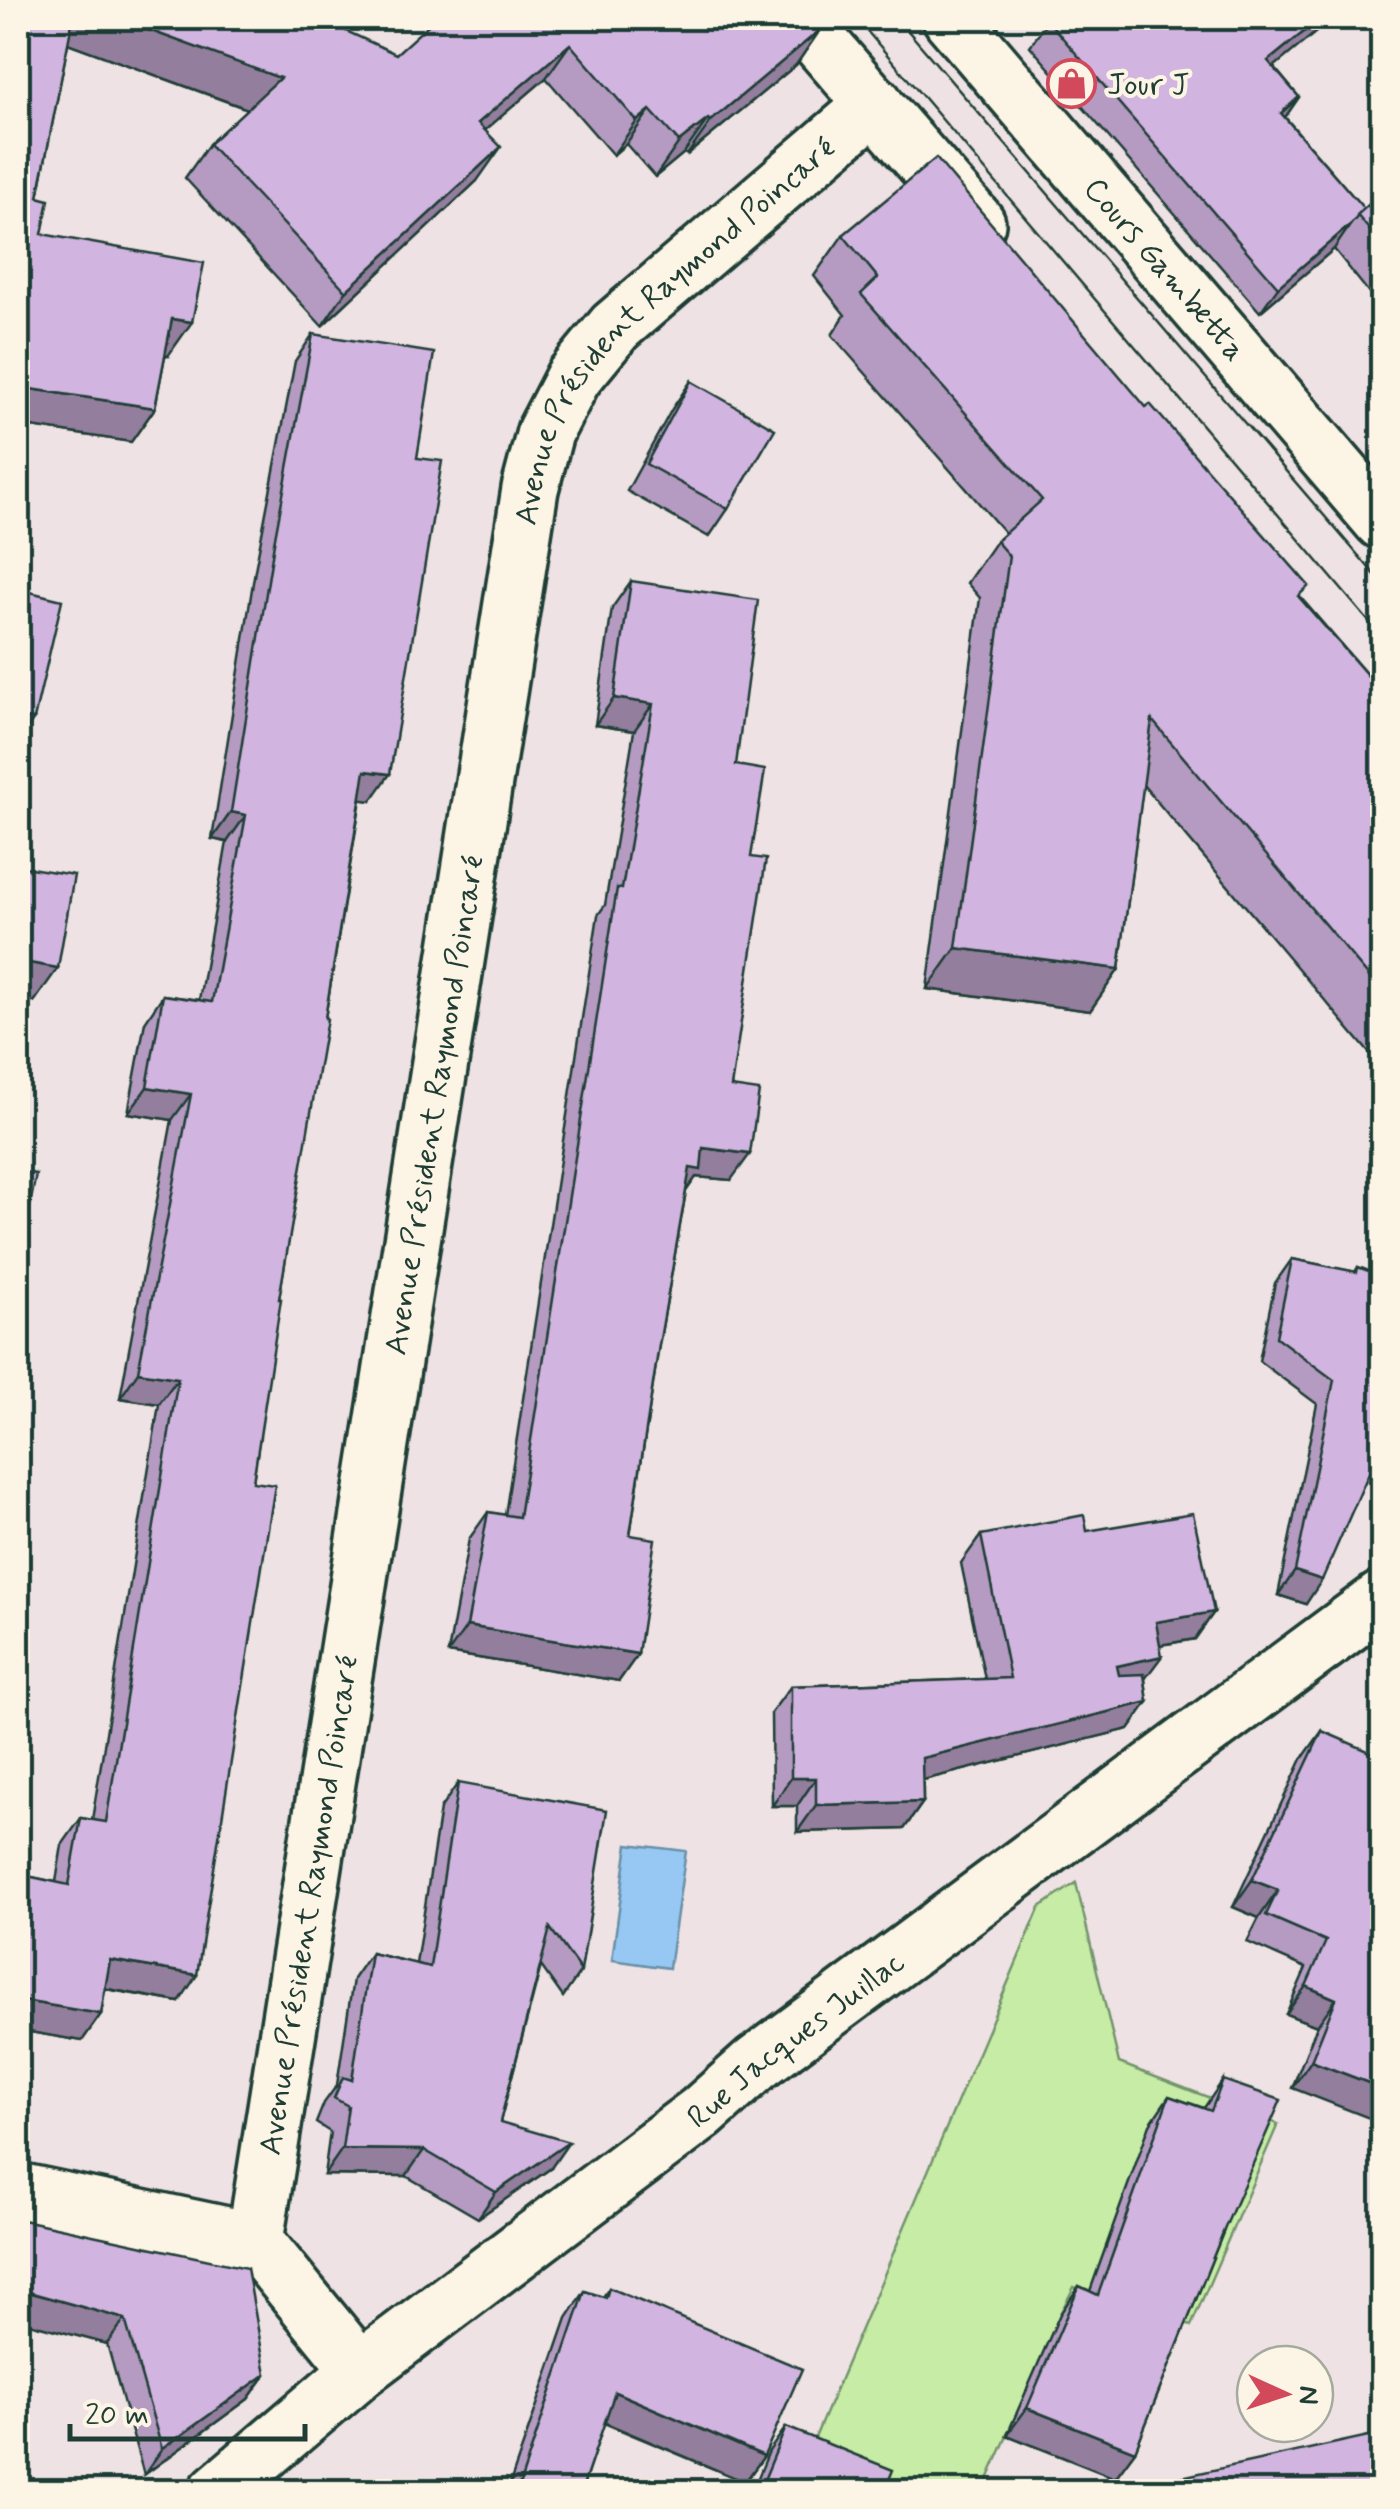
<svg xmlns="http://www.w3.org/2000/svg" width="1400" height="2509" font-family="Mynerve,sans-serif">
<rect width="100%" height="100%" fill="#efe2e4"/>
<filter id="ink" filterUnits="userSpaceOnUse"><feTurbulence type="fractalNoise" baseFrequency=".01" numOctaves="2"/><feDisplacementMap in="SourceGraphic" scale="20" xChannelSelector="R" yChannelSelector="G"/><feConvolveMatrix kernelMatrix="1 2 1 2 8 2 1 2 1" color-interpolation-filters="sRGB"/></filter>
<g filter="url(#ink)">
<polygon fill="#c7eca6" stroke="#73946d" stroke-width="2.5" points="1076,1883 1119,2063 1278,2124 1191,2326 1074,2287 1060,2314 983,2491 792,2492 1040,1907"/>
<polygon fill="#97c8f3" stroke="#6790a7" stroke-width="2.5" points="628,1844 686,1851 669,1968 612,1960"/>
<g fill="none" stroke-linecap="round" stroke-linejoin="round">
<defs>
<g id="minor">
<polyline points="18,2191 255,2241 360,2370"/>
<path id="s1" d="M255 2241 530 489 545 432 573 378 615 327 875 104"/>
<path id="s2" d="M217 2492 360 2370 701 2113 756 2064 1382 1599"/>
</g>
<g id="secondary">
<polyline points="799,18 977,223"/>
<path id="s3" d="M951 18 1382 521"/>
</g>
</defs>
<use href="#minor" stroke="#1f3d34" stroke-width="62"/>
<use href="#secondary" stroke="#1f3d34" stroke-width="62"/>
<use href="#minor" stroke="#fcf5e5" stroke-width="55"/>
<use href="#secondary" stroke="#fcf5e5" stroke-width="55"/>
<g stroke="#1f3d34" stroke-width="2.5">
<polyline points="856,18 1382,637"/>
<polyline points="897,18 1382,583"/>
</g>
</g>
<g fill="#b59bc2" stroke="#1f3d34" stroke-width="2.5">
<polygon points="18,18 396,54 820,30 796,65 687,155 684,153 655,177 626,144 613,155 546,78 485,130 477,181 322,326 185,178 209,144 247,109 68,43 38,197 42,234 168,356 165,356 155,408 131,442 18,425"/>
<polygon points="1048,21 1274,67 1299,97 1285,117 1364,209 1382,193 1382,309 1334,249 1260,312 1030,46"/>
<polygon points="843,235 1301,598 1382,692 1382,1068 1143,785 1119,969 1090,1011 927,989 980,598 967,583 996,541 1005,533 832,335 845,315 814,276"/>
<polygon points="313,334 417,458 371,801 361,799 279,1299 179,2002 105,1989 101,2014 82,2041 18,2030 18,1874 56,1882 62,1845 81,1818 92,1820 159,1404 120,1398 172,1120 128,1113 145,1022 163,995 199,1000 227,842 212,839 255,570 295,361"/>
<polygon points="691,381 728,509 709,537 627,491 672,409"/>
<polygon points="631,581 736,765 751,857 731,1087 731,1180 696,1177 686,1191 659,1345 630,1535 638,1654 619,1681 448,1653 469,1539 488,1512 505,1515 598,915 605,905 634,731 595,725 612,608"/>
<polygon points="1292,1259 1355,1272 1358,1267 1382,1276 1382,1468 1380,1471 1371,1468 1306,1604 1278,1595 1317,1404 1259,1361 1275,1283"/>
<polygon points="1087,1531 1214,1612 1195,1639 1160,1645 1145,1679 1148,1702 1129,1729 923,1780 923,1802 904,1829 797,1832 797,1806 772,1806 771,1713 791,1686 985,1679 961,1563 981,1535"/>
<polygon points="1322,1731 1382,2000 1292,2088 1317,2026 1286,2014 1306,1968 1247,1942 1259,1918 1233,1907 1302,1759"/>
<polygon points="458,1783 581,1971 563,1997 541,1966 500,2122 551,2168 478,2218 406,2176 324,2175 330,2132 316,2123 324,2103 337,2085 353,1979 371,1953 416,1964 440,1809"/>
<polygon points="1223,2080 1224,2230 1135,2451 1115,2478 1007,2435 1060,2314 1079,2286 1090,2291 1150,2124 1169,2096 1204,2108"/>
<polygon points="18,2219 266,2374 248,2399 144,2475 107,2344"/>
<polygon points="609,2288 764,2456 745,2482 604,2423 581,2492 507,2492 567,2318 585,2291 603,2297"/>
<polygon points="786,2427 884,2492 752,2492 769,2451"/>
</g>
<g fill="#937e9e" stroke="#1f3d34" stroke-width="2.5">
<polygon points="65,18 116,18 280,78 256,112 51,37"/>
<polygon points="1321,18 1333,18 1251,86 1268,61"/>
<polygon points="820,30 796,65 687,155 711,121"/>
<polygon points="570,44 546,78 454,157 478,123"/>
<polygon points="1299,97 1282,122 1281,113"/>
<polygon points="650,110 626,144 613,155 637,121"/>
<polygon points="708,119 684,153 655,177 679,142"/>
<polygon points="501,147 477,181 322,326 346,291"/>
<polygon points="1351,224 1334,249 1260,312 1278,287"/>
<polygon points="172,319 192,322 168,356 148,353"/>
<polygon points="18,387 155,408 131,442 18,425"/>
<polygon points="614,698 653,704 634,731 595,725"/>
<polygon points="18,717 34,719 18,742"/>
<polygon points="365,771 390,774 371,801 347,798"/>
<polygon points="231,812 246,815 227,842 212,839"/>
<polygon points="956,948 1119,969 1090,1011 927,989"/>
<polygon points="18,961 58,968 34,1002 18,999"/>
<polygon points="147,1087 191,1094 172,1120 128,1113"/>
<polygon points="703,1148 750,1154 731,1180 696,1177 682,1197 671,1195"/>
<polygon points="138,1372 178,1378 159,1404 120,1398"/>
<polygon points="1382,1443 1382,1468 1380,1471 1365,1466"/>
<polygon points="1295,1571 1322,1580 1306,1604 1278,1595"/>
<polygon points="1214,1612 1195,1639 1136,1649 1156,1622"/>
<polygon points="467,1626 638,1654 619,1681 448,1653"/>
<polygon points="1162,1656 1142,1683 1097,1694 1117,1666"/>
<polygon points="1148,1702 1129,1729 903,1785 922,1758"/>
<polygon points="791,1778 816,1778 797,1806 772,1806"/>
<polygon points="923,1802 904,1829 797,1832 816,1805"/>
<polygon points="1252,1880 1278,1890 1259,1918 1233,1907"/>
<polygon points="110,1960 197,1975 179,2002 92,1986"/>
<polygon points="1306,1986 1336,1999 1317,2026 1286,2014"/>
<polygon points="18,2000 101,2014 82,2041 18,2030"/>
<polygon points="1311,2061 1382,2088 1382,2123 1292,2088"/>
<polygon points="569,2142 551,2168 478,2218 496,2192"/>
<polygon points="342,2149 424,2150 406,2176 324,2175"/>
<polygon points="18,2289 125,2319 107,2344 18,2320"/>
<polygon points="266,2374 248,2399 144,2475 162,2449"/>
<polygon points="615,2392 764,2456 745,2482 596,2419"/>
<polygon points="1027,2408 1135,2451 1115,2478 1007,2435"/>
</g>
<g fill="#d2b4e1" stroke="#1f3d34" stroke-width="2.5">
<polygon points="18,18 73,18 38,197 49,200 42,234 204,263 192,322 172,319 155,408 18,387"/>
<polygon points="116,18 318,18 396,54 436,18 808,18 820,30 711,121 708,119 679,142 650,110 637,121 570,44 478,123 501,147 346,291 209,144 280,78"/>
<polygon points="1052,18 1321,18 1268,61 1299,97 1281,113 1364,209 1351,224 1278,287 1048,21"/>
<polygon points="936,158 1146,407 1150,404 1309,586 1298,596 1382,692 1382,992 1152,720 1119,969 956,948 1009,556 996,541 1042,500 861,294 878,278 843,235"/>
<polygon points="1382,193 1382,245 1357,215"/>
<polygon points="313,334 434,353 417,458 442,461 390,774 365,771 325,1018 327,1019 279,1299 281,1299 253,1482 275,1485 197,1975 110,1960 101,2014 18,2000 18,1874 69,1885 81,1818 106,1822 178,1378 138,1372 191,1094 147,1087 163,995 212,1002 246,815 231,812 274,543"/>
<polygon points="691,381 775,429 728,509 646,464"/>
<polygon points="631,581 758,600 736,765 765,770 751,857 766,859 731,1087 759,1091 750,1154 703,1148 701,1170 690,1168 659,1345 630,1535 655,1539 638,1654 467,1626 488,1512 519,1517 617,888 622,889 653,704 614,698"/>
<polygon points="18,589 62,600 34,719 18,717"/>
<polygon points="18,866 74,875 58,968 18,961"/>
<polygon points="18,1171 36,1174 23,1243 18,1243"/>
<polygon points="1292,1259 1357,1272 1358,1267 1382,1276 1382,1443 1322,1580 1295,1571 1334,1380 1276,1337"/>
<polygon points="1193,1513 1214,1612 1156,1622 1162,1656 1117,1666 1119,1675 1144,1674 1148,1702 922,1758 923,1802 816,1805 816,1778 791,1778 791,1686 1010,1678 981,1535 1084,1515 1087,1531"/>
<polygon points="1322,1731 1382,1757 1382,2000 1376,2014 1382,2016 1382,2088 1311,2061 1336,1999 1306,1986 1326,1941 1266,1915 1278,1890 1252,1880"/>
<polygon points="458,1783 607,1810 581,1971 550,1928 500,2122 569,2142 496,2192 424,2150 342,2149 348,2106 334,2098 343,2077 352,2080 371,1953 430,1967"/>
<polygon points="1223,2080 1281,2100 1224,2230 1135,2451 1027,2408 1079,2286 1098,2295 1169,2096 1211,2111"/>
<polygon points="18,2219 247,2268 266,2374 162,2449 125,2319 18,2289"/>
<polygon points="609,2288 802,2369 764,2456 615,2392 581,2492 517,2492 585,2291 606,2298"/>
<polygon points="786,2427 893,2470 884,2492 759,2492"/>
<polygon points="1382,2433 1382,2492 1122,2492 1122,2490"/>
</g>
</g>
<defs>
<symbol id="shop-ring" viewBox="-11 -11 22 22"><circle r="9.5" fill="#fcf5e5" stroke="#d1495b" stroke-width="1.5"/><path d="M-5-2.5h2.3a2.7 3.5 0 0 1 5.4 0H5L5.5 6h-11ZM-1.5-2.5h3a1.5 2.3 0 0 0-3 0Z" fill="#d1495b"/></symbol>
</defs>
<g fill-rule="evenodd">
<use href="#shop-ring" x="1044" y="56" width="55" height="55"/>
</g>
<g text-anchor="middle" stroke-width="8" stroke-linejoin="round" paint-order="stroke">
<g font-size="32" fill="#1f3d34" stroke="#fcf5e5" text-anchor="start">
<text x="1107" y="94">Jour J</text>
</g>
<g font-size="32" fill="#1f3d34" stroke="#fcf5e5">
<text dy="11" stroke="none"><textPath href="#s3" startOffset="330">Cours Gambetta</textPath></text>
<text dy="11" stroke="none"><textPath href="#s1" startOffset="1990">Avenue Président Raymond Poincaré</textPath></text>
<text dy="11" stroke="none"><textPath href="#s1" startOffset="1150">Avenue Président Raymond Poincaré</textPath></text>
<text dy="11" stroke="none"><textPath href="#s1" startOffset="340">Avenue Président Raymond Poincaré</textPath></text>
<text dy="11" stroke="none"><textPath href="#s2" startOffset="735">Rue Jacques Juillac</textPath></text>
</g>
</g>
<rect width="1400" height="2509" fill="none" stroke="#fcf5e5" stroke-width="60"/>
<rect x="30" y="30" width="1340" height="2449" fill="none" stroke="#1f3d34" stroke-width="4" filter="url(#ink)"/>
<g transform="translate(1285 2394) rotate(93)"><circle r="48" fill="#fcf5e5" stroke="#a4ab9e" stroke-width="2.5"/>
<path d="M0-8L18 38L0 25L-18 38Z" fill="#d1495b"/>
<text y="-15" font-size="28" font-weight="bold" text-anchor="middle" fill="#1f3d34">N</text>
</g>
<path d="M70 2424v15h235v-15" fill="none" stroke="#1f3d34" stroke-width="5"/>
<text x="85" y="2424" font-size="30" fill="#1f3d34" stroke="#fcf5e5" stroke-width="8" paint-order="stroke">20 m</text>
</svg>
